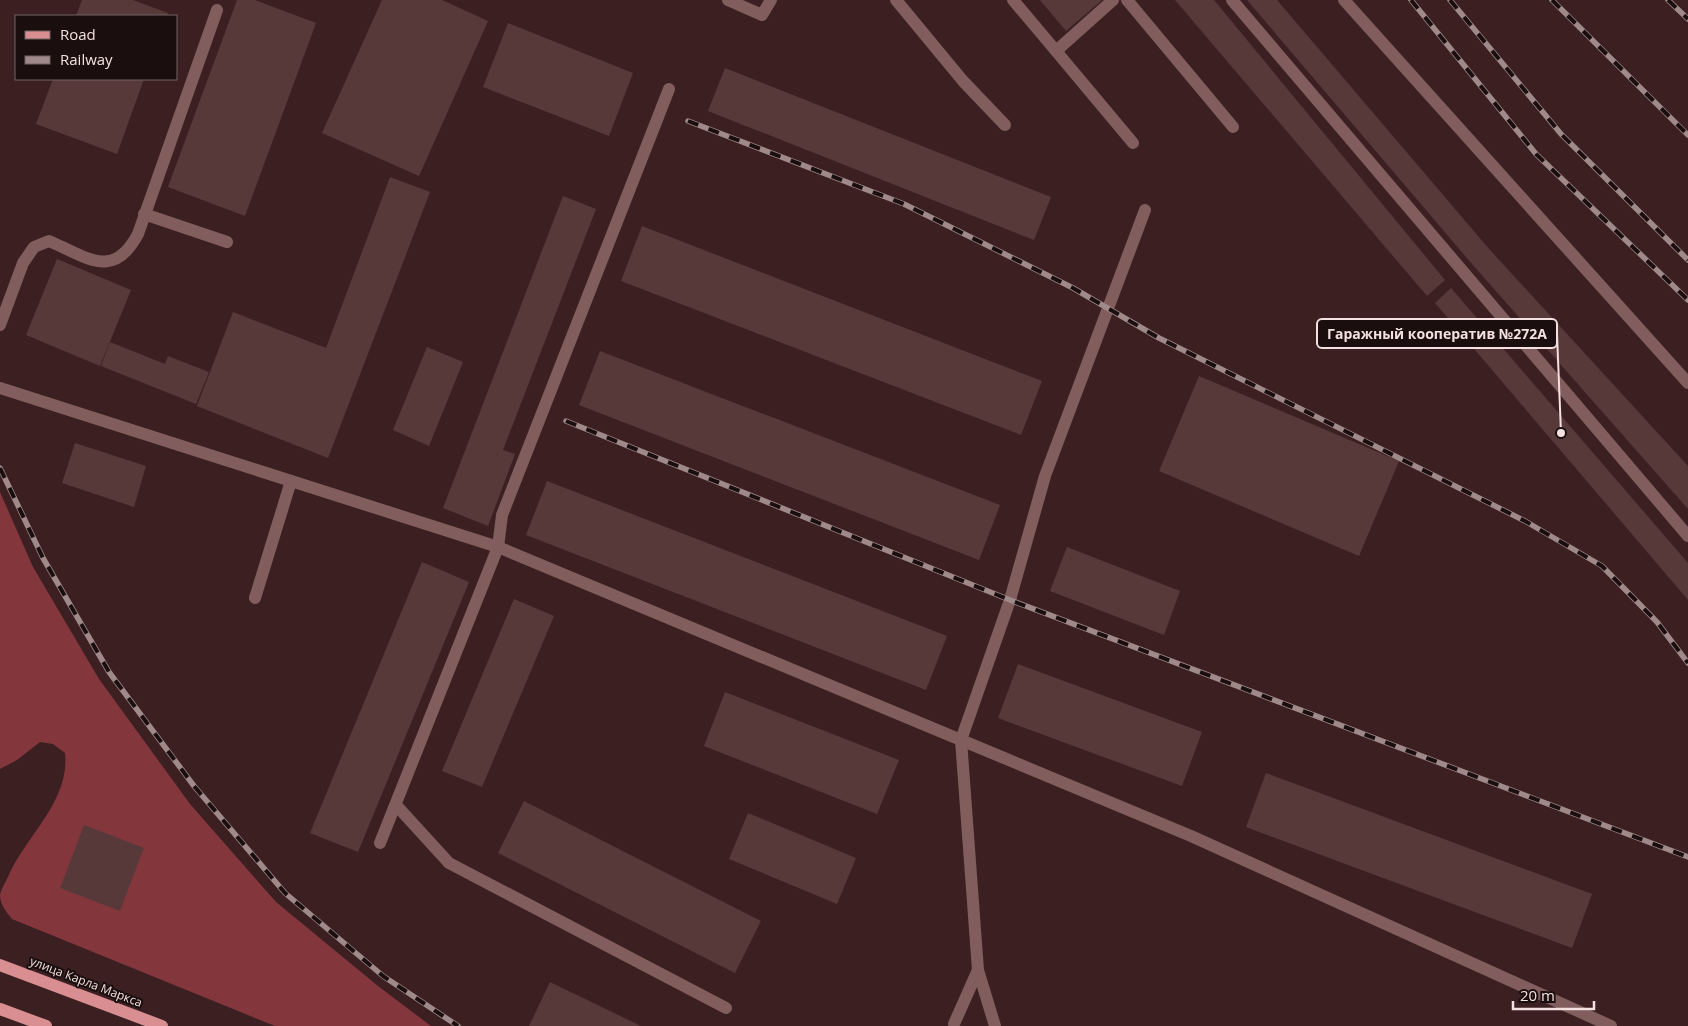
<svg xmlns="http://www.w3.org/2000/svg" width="1688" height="1026" font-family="'Open Sans',sans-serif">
<rect width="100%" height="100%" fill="#3c2021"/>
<path fill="#84363d" d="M0 492 33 567 99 679 190 804 276 902 378 986 431 1026H275L12 919C7 913 0 904 0 895 1 889 5 883 8 877 26 835 70 802 65 753L53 744 40 742 17 760 0 769Z"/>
<g fill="#58393a">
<polygon points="82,0 133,0 168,13 167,16 76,16"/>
<polygon points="237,0 255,0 316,23 245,216 168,187"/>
<polygon points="382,0 442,0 488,21 419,176 322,133"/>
<polygon points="1040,0 1102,0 1066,31"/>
<polygon points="1175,0 1214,0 1445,280 1427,296"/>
<polygon points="1247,0 1277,0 1490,250 1688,466 1688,509 1472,264"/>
<polygon points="508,23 633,73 609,136 483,87"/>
<polygon points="725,68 1051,197 1034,240 708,111"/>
<polygon points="53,79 144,79 117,154 36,124"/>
<polygon points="390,177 430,192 328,458 197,406 233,312 326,348"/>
<polygon points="563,196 596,209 503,450 515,454 488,526 443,508"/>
<polygon points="642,226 1042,381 1021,435 621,281"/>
<polygon points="57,259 131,290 100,366 26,335"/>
<polygon points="1451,288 1688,563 1688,600 1435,303"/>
<polygon points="110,342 165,364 168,356 209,372 196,404 101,366"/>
<polygon points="427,347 463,362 429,446 393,430"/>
<polygon points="600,351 1000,505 979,560 579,405"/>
<polygon points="1199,376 1399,461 1359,556 1159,471"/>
<polygon points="75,443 146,466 134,507 62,483"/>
<polygon points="547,481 947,636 926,690 526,535"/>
<polygon points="1067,547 1180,591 1164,635 1050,591"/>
<polygon points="422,562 469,582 358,852 310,833"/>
<polygon points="514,599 554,616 482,787 442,771"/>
<polygon points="1018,664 1202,732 1182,786 998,718"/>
<polygon points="725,692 899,760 877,814 704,746"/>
<polygon points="1266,773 1592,894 1572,948 1246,827"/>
<polygon points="524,801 761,921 735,973 498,853"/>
<polygon points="748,813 856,858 837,904 729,859"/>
<polygon points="84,825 144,848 120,911 60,888"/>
<polygon points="550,982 641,1026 529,1026"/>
</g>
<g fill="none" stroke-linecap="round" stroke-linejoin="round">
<g stroke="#815d5e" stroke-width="12">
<polyline points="728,0 762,15 771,0"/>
<polyline points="896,0 963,81 1005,125"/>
<polyline points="1013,0 1056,51"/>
<polyline points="1113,0 1056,51 1133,143"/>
<polyline points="1127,0 1233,127"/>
<polyline points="1232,0 1688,536"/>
<polyline points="1344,0 1688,383"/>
<polyline points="144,214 227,242"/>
<path d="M0 325 23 263 34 247 49 241C87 257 113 281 138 234L217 10"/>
<polyline points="0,388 498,547 1191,836 1611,1026"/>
<polyline points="255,598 291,481"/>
<polyline points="396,805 449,863 726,1008"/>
<polyline points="380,843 498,547 502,515 669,89"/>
<polyline points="954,1024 978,970"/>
<polyline points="995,1026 978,970 961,740 1010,600 1045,476 1145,210"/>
</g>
<g stroke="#d98f91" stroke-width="12">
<polyline points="0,965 162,1026"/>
<polyline points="0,1009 46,1026"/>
</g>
<defs>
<g id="rail">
<polyline points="1411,0 1536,154 1688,300"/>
<polyline points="1450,0 1561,134 1688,260"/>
<polyline points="1552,0 1688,135"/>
<polyline points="1668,0 1688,19"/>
<polyline points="688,121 904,204 1073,288 1159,338 1525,521 1602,566 1657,622 1688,663"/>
<polyline points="566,421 1010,600 1688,857"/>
<polyline points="0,468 43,558 109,672 194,786 285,893 383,976 458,1026"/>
</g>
</defs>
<use href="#rail" stroke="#a08989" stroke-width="5.5"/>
<use href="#rail" stroke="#1a0e0e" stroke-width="4" stroke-dasharray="11" stroke-linecap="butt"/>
</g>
<g text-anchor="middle" stroke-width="4" stroke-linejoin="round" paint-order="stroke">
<g font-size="12" fill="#f4e0e0" stroke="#1a0e0e">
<text transform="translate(86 982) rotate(21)" y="4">улица Карла Маркса</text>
</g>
</g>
<path fill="none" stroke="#f4e0e0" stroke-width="2" d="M1561 433L1557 334"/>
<circle fill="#f4e0e0" stroke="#1a0e0e" stroke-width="2" cx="1561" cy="433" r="5"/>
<rect fill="#1a0e0e" stroke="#f4e0e0" stroke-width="2" x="1317" y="319" width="240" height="29" rx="5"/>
<g font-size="14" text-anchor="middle" font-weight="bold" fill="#f4e0e0">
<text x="1437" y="339">Гаражный кооператив №272А</text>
</g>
<rect x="15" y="15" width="162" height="65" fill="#1a0e0e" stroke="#716262"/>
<rect x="25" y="31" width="25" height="8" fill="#d98f91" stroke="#716262"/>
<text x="60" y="40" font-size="15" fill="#f4e0e0">Road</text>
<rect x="25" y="56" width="25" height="8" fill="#a08989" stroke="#716262"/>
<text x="60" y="65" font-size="15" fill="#f4e0e0">Railway</text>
<path d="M1513 1001v8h81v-8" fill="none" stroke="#f4e0e0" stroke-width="2.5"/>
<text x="1520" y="1001" font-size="15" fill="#f4e0e0" stroke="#1a0e0e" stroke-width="4" paint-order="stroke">20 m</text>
</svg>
